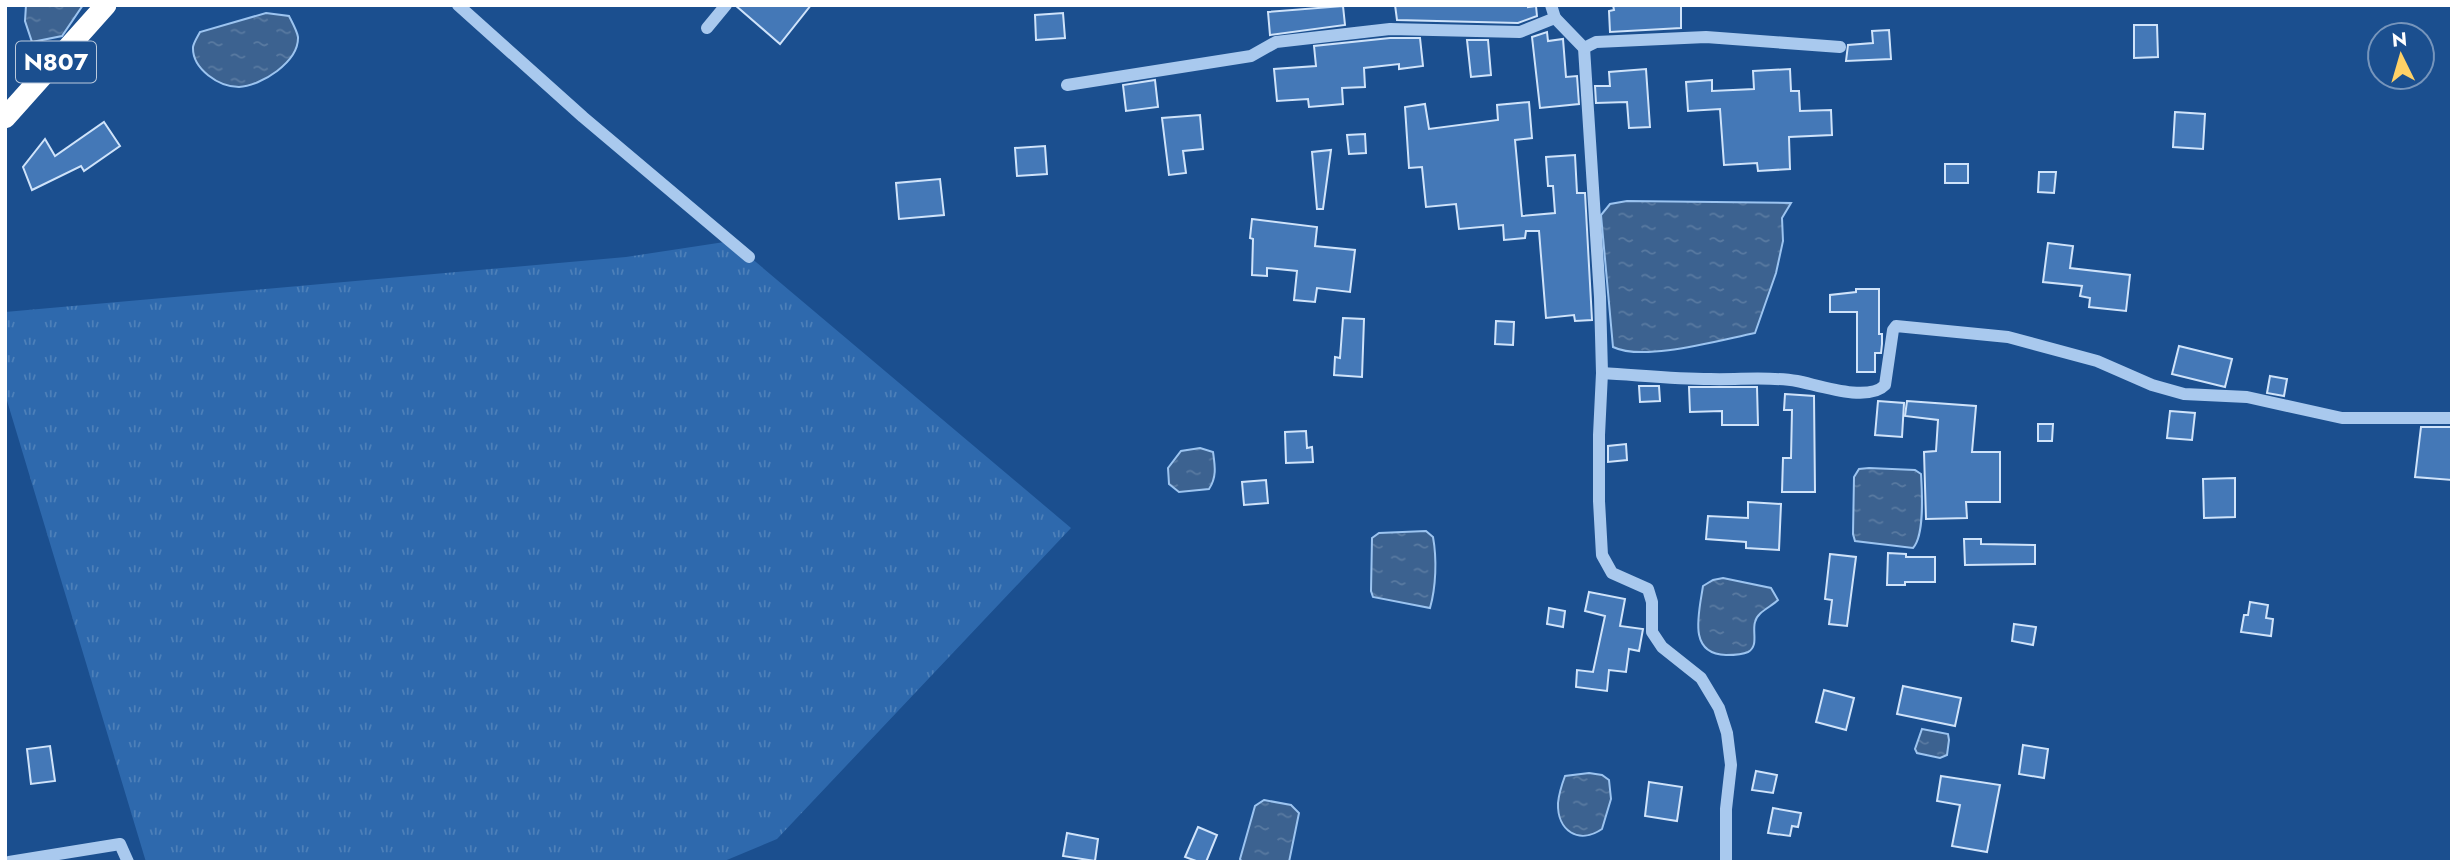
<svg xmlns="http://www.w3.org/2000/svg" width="2457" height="867" font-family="Jost,sans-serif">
<defs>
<pattern id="grass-tufts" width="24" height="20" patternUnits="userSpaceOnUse" patternTransform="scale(1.75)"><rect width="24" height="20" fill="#2e69ad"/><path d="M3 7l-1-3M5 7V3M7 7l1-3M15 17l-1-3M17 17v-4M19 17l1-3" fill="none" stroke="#4d80b9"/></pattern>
<pattern id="water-ripples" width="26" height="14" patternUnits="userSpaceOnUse" patternTransform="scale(1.75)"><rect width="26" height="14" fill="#3c6290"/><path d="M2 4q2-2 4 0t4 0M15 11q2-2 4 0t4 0" fill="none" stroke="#597aa1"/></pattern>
</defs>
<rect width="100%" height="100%" fill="#1b4f8f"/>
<polygon fill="url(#grass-tufts)" points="731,241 1071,528 777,839 722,862 146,862 5,394 5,312 626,257"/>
<g fill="url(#water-ripples)" stroke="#9cc4f0" stroke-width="2">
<polygon points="26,5 83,5 62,36 32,42 25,21"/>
<path d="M266 13 289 16C292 22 297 31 298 37 299 62 261 86 239 87 219 87 192 69 193 47 194 42 198 36 200 32Z"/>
<path d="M1627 201 1791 203 1782 218 1783 241 1776 273 1755 333C1720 340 1644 362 1613 347L1601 215 1610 204Z"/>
<path d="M1200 448 1213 452C1215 466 1217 477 1209 489L1179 492 1169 484 1168 468 1181 451Z"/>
<path d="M1869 468 1915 470 1921 474C1922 491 1925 535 1913 548L1855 541 1853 534 1854 477 1859 469Z"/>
<path d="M1426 531 1433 537C1437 559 1436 587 1430 608L1373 597 1371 591 1372 538 1379 533Z"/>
<path d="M1723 578 1771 588 1778 600C1771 607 1757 612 1755 622 1752 632 1759 646 1748 652 1742 655 1732 655 1726 655 1687 654 1699 613 1703 586L1713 580Z"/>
<polygon points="1922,729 1948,734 1949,740 1947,755 1940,758 1917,753 1915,749"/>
<path d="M1589 773 1602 775 1609 780 1611 799 1602 829C1579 845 1557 831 1558 803 1559 793 1562 784 1565 776Z"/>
<polygon points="1264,800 1291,805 1299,813 1289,862 1242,862 1240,859 1255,806"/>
</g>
<g fill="#4478b7" stroke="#cfe3fa" stroke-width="2">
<polygon points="735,5 811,5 780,44"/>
<polygon points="1395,5 1528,5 1528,7 1536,6 1537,16 1518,23 1397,20"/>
<polygon points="1613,5 1681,5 1681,28 1610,32 1609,11 1614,10"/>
<polygon points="1343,6 1345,25 1270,35 1268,12"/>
<polygon points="1063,13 1065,38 1036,40 1035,15"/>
<polygon points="2134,25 2157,25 2158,57 2134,58"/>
<polygon points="1889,30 1891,59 1846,61 1848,45 1873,43 1872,31"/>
<polygon points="1547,32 1548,41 1563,39 1566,77 1577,76 1579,104 1540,108 1532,37"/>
<polygon points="1390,38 1420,38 1423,66 1399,69 1399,64 1364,68 1365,87 1342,88 1343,104 1309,107 1308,99 1277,101 1274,69 1316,66 1314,46"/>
<polygon points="1467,40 1488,40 1491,75 1471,77"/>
<polygon points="1646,69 1650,127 1629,128 1627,102 1596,103 1595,86 1610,86 1609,72"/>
<polygon points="1790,69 1791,91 1799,91 1800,111 1831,110 1832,135 1789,137 1790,169 1758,171 1757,163 1724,165 1720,109 1688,111 1686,82 1712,80 1712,91 1754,89 1753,71"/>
<polygon points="1155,80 1158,107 1126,111 1123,85"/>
<polygon points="1529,102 1532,138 1515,140 1522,216 1555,213 1553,186 1548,186 1546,157 1575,155 1577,193 1585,193 1592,320 1575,321 1574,315 1546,318 1539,231 1526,231 1525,238 1504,240 1503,225 1459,229 1456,204 1426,207 1422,167 1409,168 1405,107 1425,104 1429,129 1498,120 1497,105"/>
<polygon points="2175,112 2205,114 2203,149 2173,147"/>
<polygon points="1200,115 1203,149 1183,151 1186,173 1169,175 1162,118"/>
<polygon points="104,122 120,146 84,171 81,166 32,190 23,167 45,139 55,156"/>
<polygon points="1365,134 1366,153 1349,154 1347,135"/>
<polygon points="1045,146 1047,174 1017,176 1015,148"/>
<polygon points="1331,150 1323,209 1317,209 1312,152"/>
<rect x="1945" y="164" width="23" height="19"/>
<polygon points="2039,172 2056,172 2054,193 2038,192"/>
<polygon points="940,179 944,215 899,219 896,183"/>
<polygon points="1252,219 1317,227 1315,246 1355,250 1350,292 1317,288 1315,302 1294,300 1297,271 1267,268 1267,276 1252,275 1253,239 1250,238"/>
<polygon points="2048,243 2073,246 2070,268 2130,275 2126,311 2089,307 2090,298 2080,296 2082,286 2043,282"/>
<polygon points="1856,289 1879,289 1879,334 1882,334 1882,344 1881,353 1875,353 1875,372 1857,372 1857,312 1830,312 1830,295 1856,292"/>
<polygon points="1343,318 1364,319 1362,377 1334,375 1335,357 1340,358"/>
<polygon points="1496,321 1514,322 1513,345 1495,344"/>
<polygon points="2179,346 2232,359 2225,387 2172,374"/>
<polygon points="2270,376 2287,379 2284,396 2267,393"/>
<polygon points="1639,386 1659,386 1660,401 1640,402"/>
<polygon points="1689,387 1757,387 1758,425 1722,425 1722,411 1690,412"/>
<polygon points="1785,394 1814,396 1815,492 1782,492 1783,458 1791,458 1792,410 1784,410"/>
<polygon points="1878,401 1904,403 1902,437 1875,435"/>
<polygon points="1907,401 1976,406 1972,452 2000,452 2000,502 1966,502 1967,518 1926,519 1924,452 1936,451 1938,420 1905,416"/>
<polygon points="2170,411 2195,413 2192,440 2167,438"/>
<polygon points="2038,424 2053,424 2052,441 2038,441"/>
<polygon points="2421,427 2452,427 2452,480 2415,477"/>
<polygon points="1306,431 1307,448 1312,447 1313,462 1286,463 1285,432"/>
<polygon points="1626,444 1627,460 1608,462 1608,446"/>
<polygon points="2235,478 2235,517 2204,518 2203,479"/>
<polygon points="1266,480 1268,503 1244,505 1242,482"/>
<polygon points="1748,502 1781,504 1779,550 1746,548 1746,542 1706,539 1708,516 1748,518"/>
<polygon points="1964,539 1981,539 1981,544 2035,545 2035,564 1965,565"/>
<polygon points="1888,553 1906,554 1906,557 1935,557 1935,582 1905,582 1905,585 1887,585"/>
<polygon points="1830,554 1856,557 1847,626 1829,624 1832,600 1825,599"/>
<polygon points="1589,592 1625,599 1620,626 1643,629 1639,651 1629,649 1626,672 1609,670 1607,691 1576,687 1577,670 1593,672 1605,616 1585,611"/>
<polygon points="2250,602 2268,605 2266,618 2273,619 2271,636 2241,632 2244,615 2248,615"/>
<polygon points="1549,608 1565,611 1563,627 1547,624"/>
<polygon points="2014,624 2036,627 2033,645 2012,641"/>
<polygon points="1903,686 1961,698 1955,726 1897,714"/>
<polygon points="1824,690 1854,698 1846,730 1816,722"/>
<polygon points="2023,745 2048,749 2044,778 2019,774"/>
<polygon points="50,746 55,781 31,784 27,749"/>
<polygon points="1756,771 1777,775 1773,793 1752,790"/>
<polygon points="1941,776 2000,785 1987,852 1952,846 1960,805 1937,801"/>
<polygon points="1649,782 1682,787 1677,821 1645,816"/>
<polygon points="1773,808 1801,813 1798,827 1792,826 1790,836 1768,833"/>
<polygon points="1198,827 1217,835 1206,862 1199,862 1185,857"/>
<polygon points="1067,833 1098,839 1095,861 1063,856"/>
</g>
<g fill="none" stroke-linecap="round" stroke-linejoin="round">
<g stroke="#a9c9ee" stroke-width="12">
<polyline points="458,5 583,117 749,257"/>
<polyline points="1555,18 1584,48 1600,297 1602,373 1599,435 1599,501 1602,555 1612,573 1648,589 1652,602 1652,632 1662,647 1701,678 1719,708 1727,733 1731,765 1726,809 1726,862"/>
<polyline points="707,28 726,5"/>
<polyline points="1584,48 1596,42 1706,37 1840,47"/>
<polyline points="1067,85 1251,56 1276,42 1390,29 1520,32 1555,18 1551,5"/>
<path d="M1602 373C1638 375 1674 379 1710 379 1738 380 1769 376 1797 381 1818 385 1868 403 1885 385L1893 330 1896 326 2008 337 2097 361 2152 385 2184 394 2247 397 2342 418H2452"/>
<polyline points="9,862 120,844 128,862"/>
</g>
<polyline stroke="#fff" stroke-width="21" points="5,118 106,5"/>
</g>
<g text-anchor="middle" stroke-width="5" stroke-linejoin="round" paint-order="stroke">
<rect fill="#1b4f8f" stroke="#bbcadd" stroke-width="2" x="16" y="41.5" width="80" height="41" rx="5"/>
<g font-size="24" font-weight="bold" fill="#fff">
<text x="56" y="70">N807</text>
</g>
</g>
<rect width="2457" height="867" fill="none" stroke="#ffffff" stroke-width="14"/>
<g transform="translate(2401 56) rotate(355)"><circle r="33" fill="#1b4f8f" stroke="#7695bc" stroke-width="2"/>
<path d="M0-5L12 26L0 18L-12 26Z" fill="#ffd166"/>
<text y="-10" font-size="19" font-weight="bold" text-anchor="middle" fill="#ffffff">N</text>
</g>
</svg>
